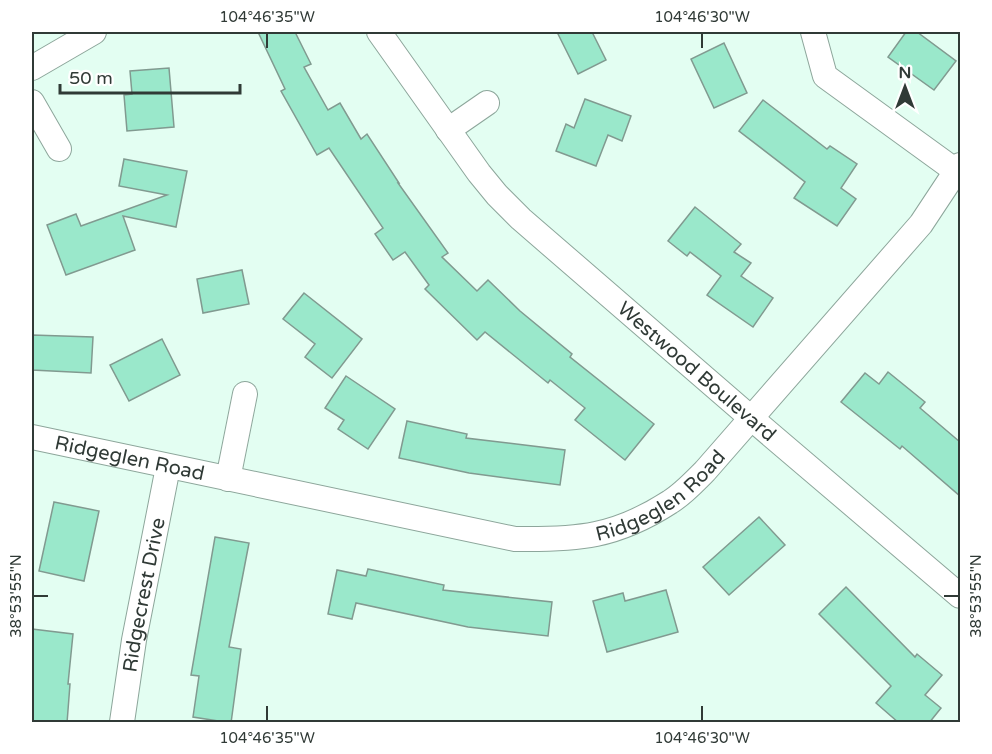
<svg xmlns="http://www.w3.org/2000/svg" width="992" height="754" font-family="'Varela Round',sans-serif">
<rect width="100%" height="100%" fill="#e3fef2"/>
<g fill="#9ae8cb" stroke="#819a90" stroke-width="1.5">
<polygon points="258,32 295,32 311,64 304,67 328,110 340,103 361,139 367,134 399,183 398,183 448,253 442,257 477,291 488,280 520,311 572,354 570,357 654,424 625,460 575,420 585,408 550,380 548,383 485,332 477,340 425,289 429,285 405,252 393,260 375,234 383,228 329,148 317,155 281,91 285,89"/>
<polygon points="557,32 592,32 606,60 578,74"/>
<polygon points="906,32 917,32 956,61 934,90 888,57"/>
<polygon points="724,43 747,93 714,108 691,59"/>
<polygon points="169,68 174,127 127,131 124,95 132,94 130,71"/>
<polygon points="585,99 631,116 622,141 608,135 596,166 556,151 566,124 574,128"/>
<polygon points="763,100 827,149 830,146 857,164 841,188 856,199 837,226 794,198 805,182 739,131"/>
<polygon points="124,159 187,171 176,227 123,216 135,250 66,275 47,225 76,214 81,226 167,195 119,186"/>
<polygon points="695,207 741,244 734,252 751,263 741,276 773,298 753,327 707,295 721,276 690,252 687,256 668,241"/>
<polygon points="242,270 249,304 203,313 197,279"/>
<polygon points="304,293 362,339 332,378 305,357 315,344 283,319"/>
<polygon points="32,335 93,337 91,373 32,370"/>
<polygon points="162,339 180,375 129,401 110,365"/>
<polygon points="888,372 925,402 920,408 960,442 960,496 902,446 900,449 841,402 865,373 879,384"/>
<polygon points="346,376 395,409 368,449 338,429 344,420 325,408"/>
<polygon points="407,421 467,434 466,438 565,450 560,485 469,473 399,458"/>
<polygon points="54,502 99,511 84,581 39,571"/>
<polygon points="759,517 785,545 729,595 703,567"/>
<polygon points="215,537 249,543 229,647 241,649 231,723 193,717 199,676 191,675"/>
<polygon points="368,569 444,585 443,590 552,602 548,636 468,627 356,603 352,619 328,614 337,570 366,576"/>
<polygon points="846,587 915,657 917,654 942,675 925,695 941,708 929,723 899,723 876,703 891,686 819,614"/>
<polygon points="666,590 678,632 607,652 593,601 623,593 625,601"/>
<polygon points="32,629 73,634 68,684 70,684 67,723 32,723"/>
</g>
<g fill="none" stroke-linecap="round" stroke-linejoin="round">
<defs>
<g id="minor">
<path id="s1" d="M379 32 479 173 497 195 521 219 751 418 960 596"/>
<polyline points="813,32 825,76 960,174"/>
<polyline points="32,68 94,32"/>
<polyline points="32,102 59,149"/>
<polyline points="448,130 487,103"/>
<path id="s2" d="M32 437 515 539C578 540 616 537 670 502 683 494 694 482 705 471L921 224 960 165"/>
<polyline points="228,479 245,394"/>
<path id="s3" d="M122 722 134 640 168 467"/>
</g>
</defs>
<use href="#minor" stroke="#8da69b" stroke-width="26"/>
<use href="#minor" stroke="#fff" stroke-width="24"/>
</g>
<path fill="none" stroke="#303a36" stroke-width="2" d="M267 33V48M702 33V48M33 596H48M944 596H959M267 706V721M702 706V721"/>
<g text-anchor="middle" stroke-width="4.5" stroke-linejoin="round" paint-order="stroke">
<g font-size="20" fill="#303a36" stroke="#fff">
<text dy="7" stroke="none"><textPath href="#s1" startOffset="468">Westwood Boulevard</textPath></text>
<text dy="7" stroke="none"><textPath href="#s2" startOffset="100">Ridgeglen Road</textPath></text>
<text dy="7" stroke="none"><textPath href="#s2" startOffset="651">Ridgeglen Road</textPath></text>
<text dy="7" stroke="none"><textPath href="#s3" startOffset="129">Ridgecrest Drive</textPath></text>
</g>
</g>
<rect width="992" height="754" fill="none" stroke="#ffffff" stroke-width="66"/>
<g transform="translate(905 87)" stroke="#ffffff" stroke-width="4.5" paint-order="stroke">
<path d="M0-4.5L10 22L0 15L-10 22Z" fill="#303a36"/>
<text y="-9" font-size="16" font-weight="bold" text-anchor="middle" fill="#303a36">N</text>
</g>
<path d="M60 84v9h180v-9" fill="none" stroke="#303a36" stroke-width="3"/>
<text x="69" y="84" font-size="18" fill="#303a36" stroke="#ffffff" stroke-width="4.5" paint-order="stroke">50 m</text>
<rect x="33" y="33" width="926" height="688" fill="none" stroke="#303a36" stroke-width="2"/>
<g font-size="15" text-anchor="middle" fill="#303a36">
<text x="267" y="22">104°46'35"W</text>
<text x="702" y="22">104°46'30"W</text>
<text transform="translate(16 596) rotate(-90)" y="5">38°53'55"N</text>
<text transform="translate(976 596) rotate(-90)" y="5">38°53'55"N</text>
<text x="267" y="743">104°46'35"W</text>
<text x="702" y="743">104°46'30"W</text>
</g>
</svg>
